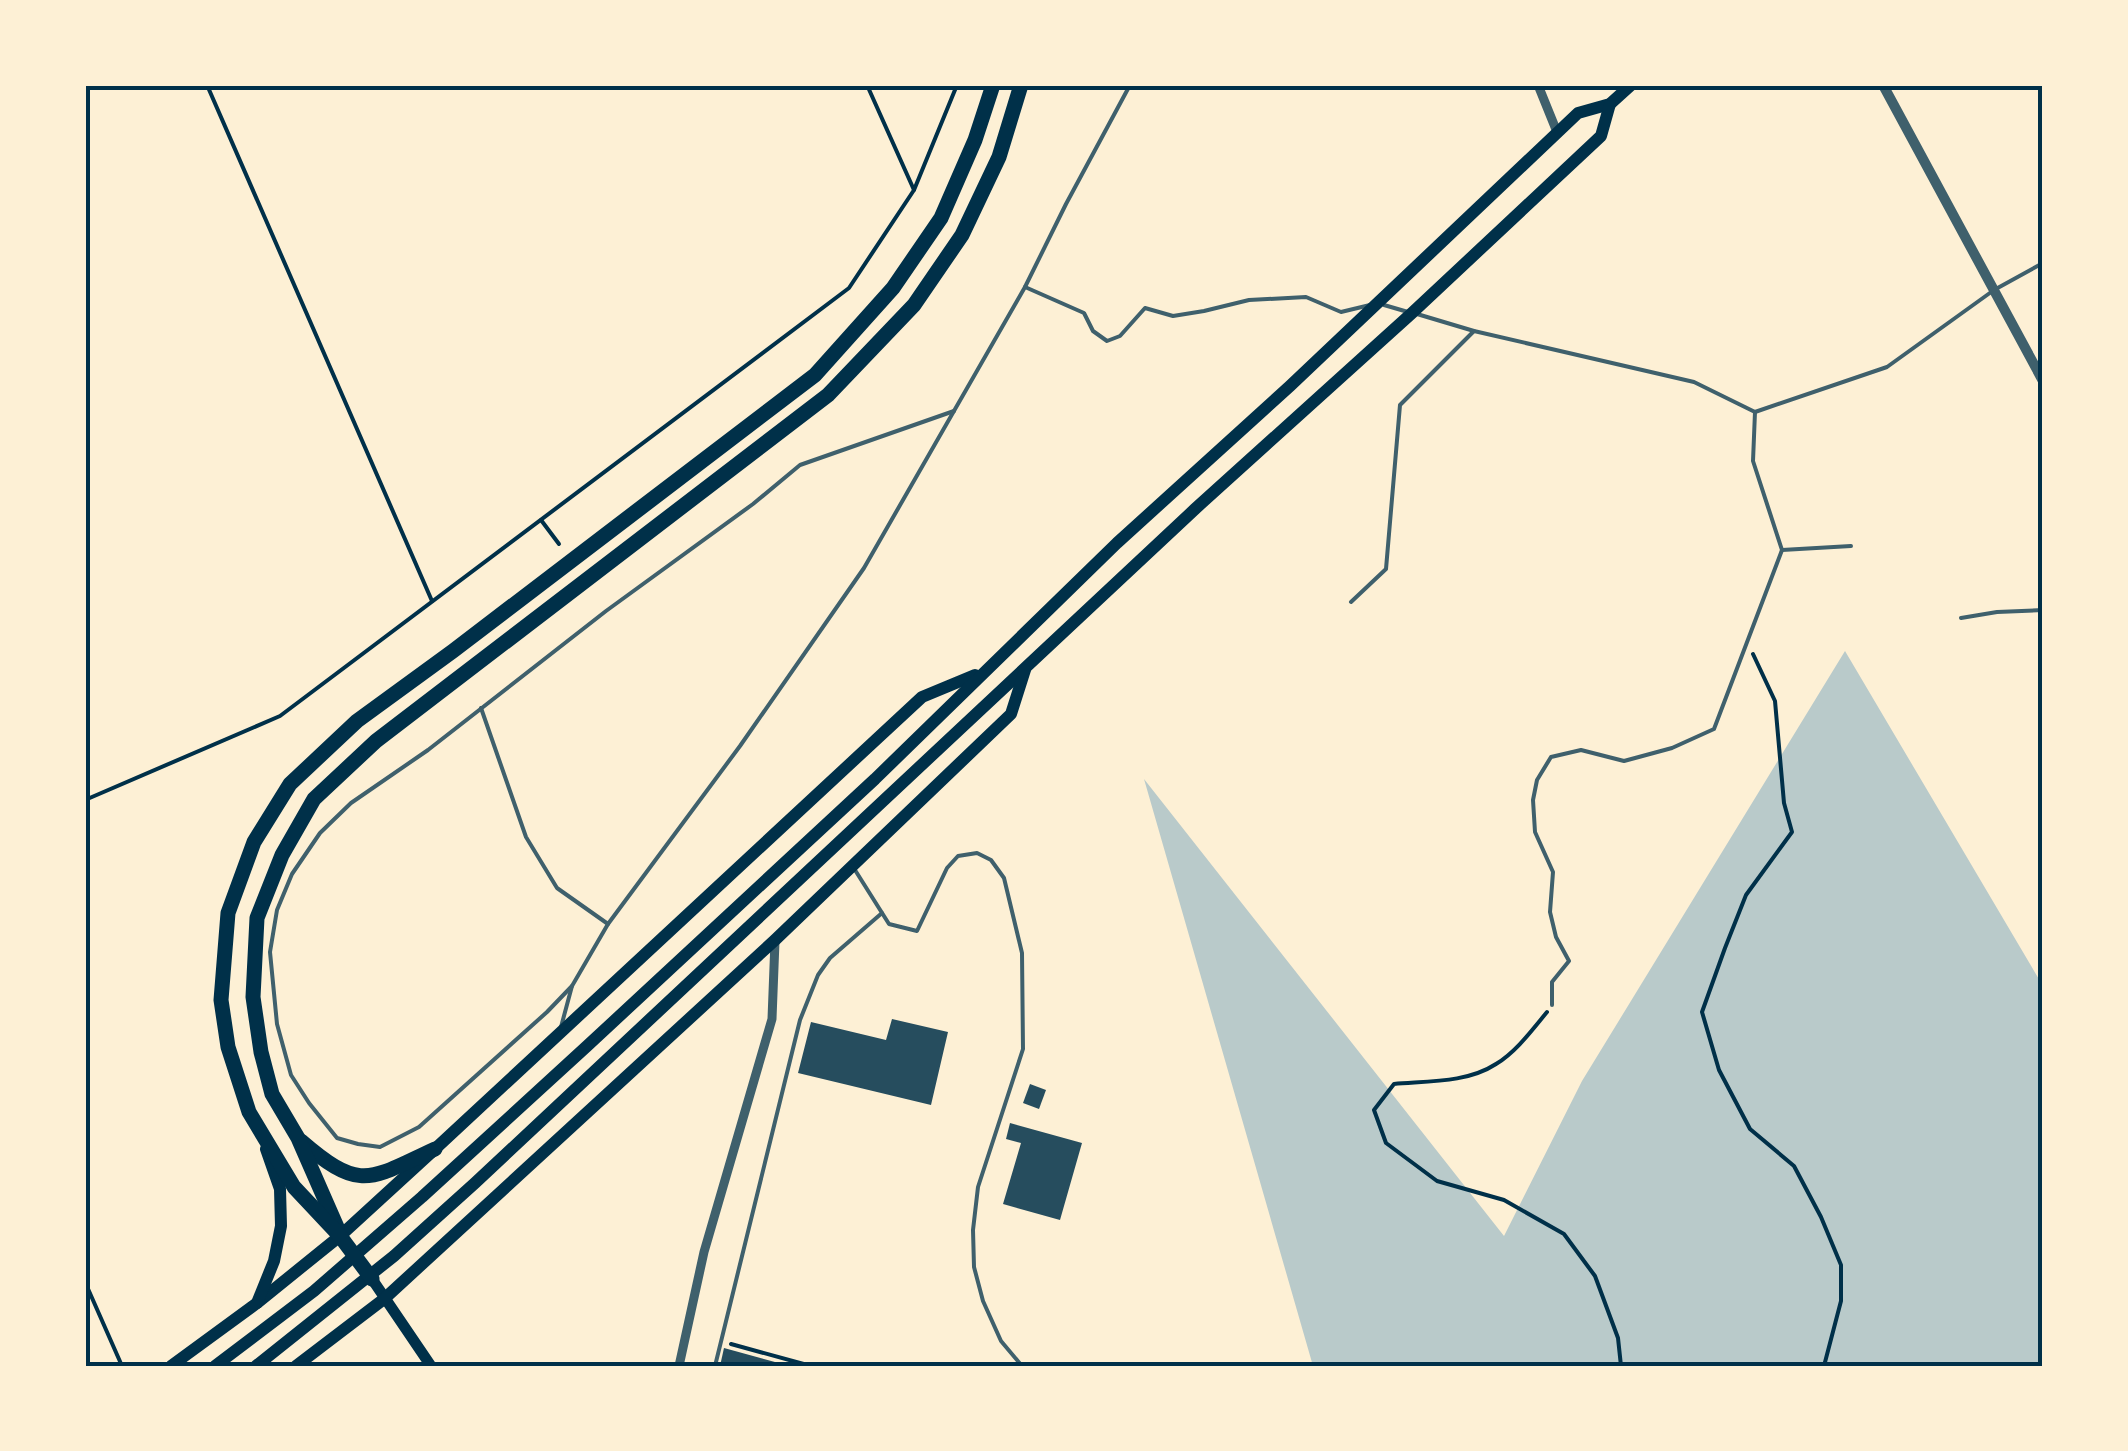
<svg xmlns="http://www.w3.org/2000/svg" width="2128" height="1451" font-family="Helvetica,sans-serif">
<rect width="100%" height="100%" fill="#fdf0d5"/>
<polygon fill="#b9caca" points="1845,651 2043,986 2043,1366 1313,1366 1144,779 1504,1236 1582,1081"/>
<g fill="#264d5e">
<polygon points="892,1019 948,1032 931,1105 798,1073 811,1022 886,1040"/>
<polygon points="1030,1084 1046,1090 1039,1109 1023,1103"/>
<polygon points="1010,1123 1082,1143 1060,1220 1003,1204 1021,1143 1006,1139"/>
<polygon points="724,1348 786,1365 786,1366 720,1366"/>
</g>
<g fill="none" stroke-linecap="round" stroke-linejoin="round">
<g stroke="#003049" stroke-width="4">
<polyline points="207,85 432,601"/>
<polyline points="867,85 914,190"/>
<polyline points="541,520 559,544"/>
<polyline points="1753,654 1775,701 1784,803 1792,832 1746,895 1725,948 1702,1012 1719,1070 1750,1129 1794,1166 1821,1217 1841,1265 1841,1301 1824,1366"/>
<polyline points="85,800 280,716 849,288 914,190 957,85"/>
<path d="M1547 1012C1532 1030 1516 1052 1496 1064 1467 1083 1427 1081 1394 1084L1374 1110 1386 1143 1437 1181 1504 1200 1564 1234 1595 1276 1618 1338 1621 1366"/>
<polyline points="85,1282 122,1366"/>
<polyline points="731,1344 811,1366"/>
</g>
<g stroke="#3f606c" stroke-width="4">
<polyline points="1025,287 1084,313 1093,331 1107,341 1120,336 1145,308 1173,316 1204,311 1249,300 1306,297 1341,312 1370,305"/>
<polyline points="1384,305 1408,312"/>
<polyline points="1417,314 1474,331 1694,382 1755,412 1887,367 1994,290 2043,263"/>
<polyline points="1782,550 1851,546"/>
<polyline points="1351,602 1386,569 1400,405 1474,331"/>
<polyline points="1961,618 1997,612 2043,610"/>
<polyline points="481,708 526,837 557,888 608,924"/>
<polyline points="855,870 889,924 917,931 947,868 958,856 977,853 991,860 1004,878 1022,953 1023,1049 978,1187 973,1230 974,1267 983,1301 1001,1341 1022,1366"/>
<polyline points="572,986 547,1012 419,1127 380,1147 358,1144 337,1138 309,1103 291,1075 277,1024 270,952 277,910 292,874 320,833 351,803 428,750 606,611 753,504 800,465 954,411"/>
<polyline points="1552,1005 1552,982 1569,961 1556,937 1550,912 1553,872 1535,832 1533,800 1537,780 1551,757 1581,750 1624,761 1672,748 1714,729 1782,550 1753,461 1755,412"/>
<polyline points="561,1027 572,986 608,924 740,746 864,568 1025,287 1066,204 1130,85"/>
<polyline points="715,1366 800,1020 818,975 830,958 882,913"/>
</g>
<g stroke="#3f606c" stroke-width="9">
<polyline points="1538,85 1557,132"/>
<polyline points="679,1366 704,1252 772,1019 775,941"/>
</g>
<polyline stroke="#3f606c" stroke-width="10" points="1883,85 2043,381"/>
<polyline stroke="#003049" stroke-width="11" points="372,1279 431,1366"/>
<g stroke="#003049" stroke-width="12">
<polyline points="257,1303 340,1236 435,1149 922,697 975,675"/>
<polyline points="171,1366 257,1303 274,1261 281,1226 280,1189 266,1149"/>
<polyline points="215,1366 314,1291 422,1197 586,1047 875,779 1117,543 1290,386 1578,113 1610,104 1631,85"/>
<polyline points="256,1366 394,1256 475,1183 1195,509 1412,313 1601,136 1610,104"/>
<polyline points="296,1366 384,1299 775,940 1011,714 1025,670"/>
</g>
<g stroke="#003049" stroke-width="15">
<path d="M301 1141C361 1193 370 1179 435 1149"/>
<polyline points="337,1227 298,1138 272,1094 261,1052 253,997 257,918 282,855 314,799 376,741 828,395 914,305 962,235 999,157 1021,85"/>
<polyline points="372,1279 340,1236 294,1187 249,1112 228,1047 221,1000 228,913 254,842 290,784 357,721 453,651 815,375 893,288 941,218 975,140 993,85"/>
</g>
</g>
<rect width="2128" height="1451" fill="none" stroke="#fdf0d5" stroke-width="175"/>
<rect x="88" y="88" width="1952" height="1276" fill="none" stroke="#003049" stroke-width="4"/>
</svg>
